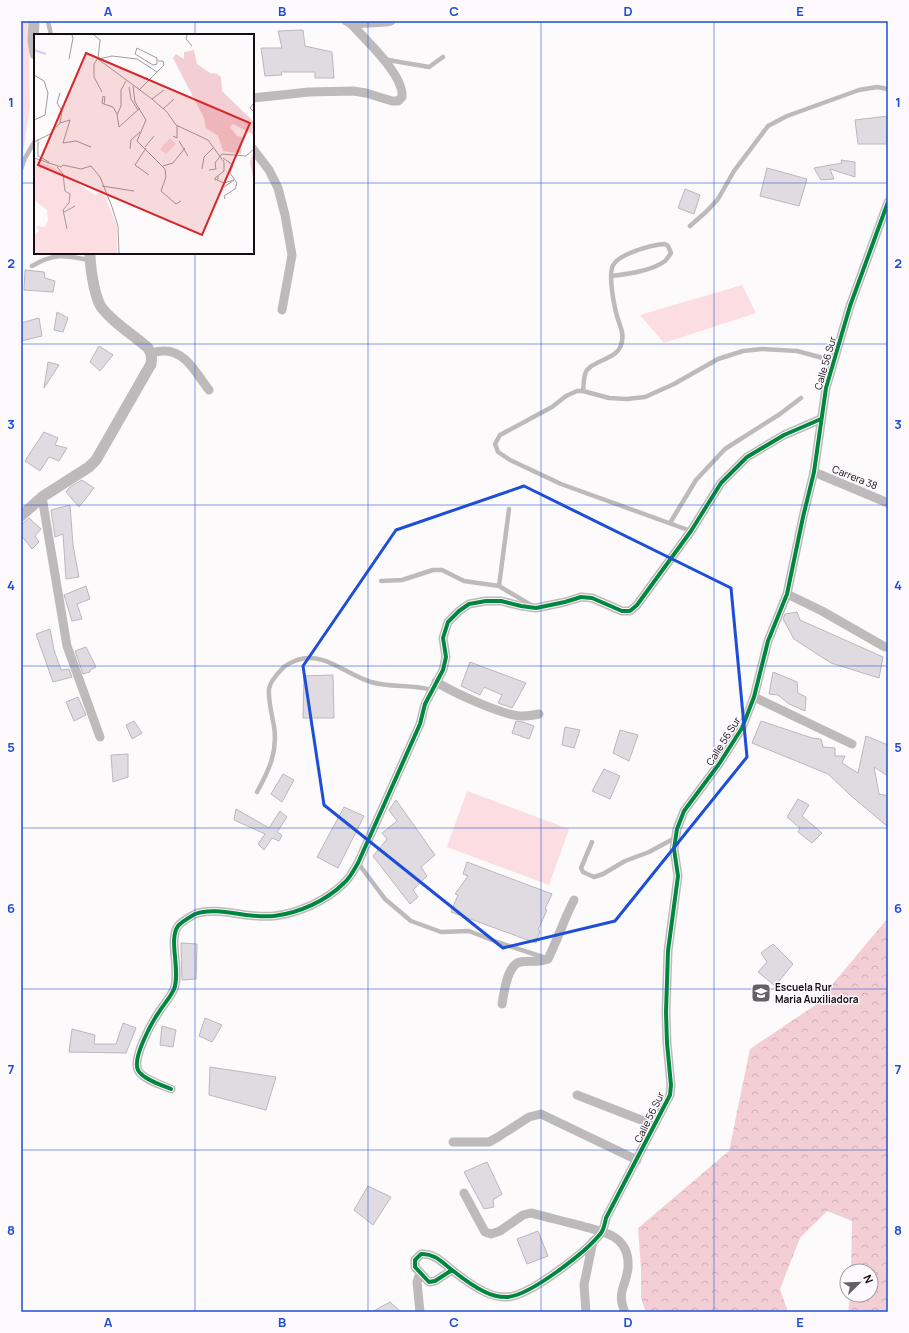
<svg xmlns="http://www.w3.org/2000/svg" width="909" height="1333" font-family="Manrope,sans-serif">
<defs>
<pattern id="forest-crowns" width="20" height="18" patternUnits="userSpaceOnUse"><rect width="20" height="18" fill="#f3ced4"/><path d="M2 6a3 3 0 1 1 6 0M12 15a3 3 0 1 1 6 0" fill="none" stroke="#cfb0b5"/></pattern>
</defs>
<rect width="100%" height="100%" fill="#fdfafc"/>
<g fill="#fbdde2">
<polygon points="21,21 28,21 30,106 21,165"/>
<polygon points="742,285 756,313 664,343 640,315"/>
<polygon points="467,791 569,829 549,885 447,847"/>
</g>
<polygon fill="url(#forest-crowns)" points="888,918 888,1312 848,1312 850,1295 871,1295 871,1271 851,1271 852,1221 827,1211 800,1238 780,1289 788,1312 646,1312 641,1298 641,1268 638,1228 729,1151 750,1049 814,1006"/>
<g fill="#dfdbe1" stroke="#bbb7bd">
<polygon points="303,30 305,46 332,52 334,78 315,78 315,72 281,72 282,75 265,76 261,48 282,48 278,31"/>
<polygon points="888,116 887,144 858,144 855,120"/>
<polygon points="841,160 855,162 855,177 830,169 834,179 821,180 814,168 842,163"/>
<polygon points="767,168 807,179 799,206 760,196"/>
<polygon points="685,189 700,195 694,214 678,208"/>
<polygon points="25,270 44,272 45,278 55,281 53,292 24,290"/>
<polygon points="57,312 68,318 63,332 54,330"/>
<polygon points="39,318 42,336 21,341 21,323"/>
<polygon points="99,346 113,355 100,371 90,362"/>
<polygon points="48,362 59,365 44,388"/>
<polygon points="44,432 58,438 55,445 67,448 59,461 49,457 40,471 25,461"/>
<polygon points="82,480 94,488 79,507 66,492 70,487"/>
<polygon points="70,505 73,545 79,577 66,579 63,534 55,537 51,510"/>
<polygon points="29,518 41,529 35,536 39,542 32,549 21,535 21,525"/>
<polygon points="86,586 90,599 77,604 82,619 72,621 64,595"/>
<polygon points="797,612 800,620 883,657 879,678 831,663 794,639 783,619 785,614"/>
<polygon points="50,629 54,650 61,670 69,669 72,677 53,682 36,634"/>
<polygon points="86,647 96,667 90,670 90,672 83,674 75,651"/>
<polygon points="470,662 526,683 512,708 498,703 502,695 484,687 480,695 461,686"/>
<polygon points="773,672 797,682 798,693 806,697 805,711 789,704 778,695 769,694"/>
<polygon points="333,675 334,718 303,718 304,676"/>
<polygon points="78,697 86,715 74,721 66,702"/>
<polygon points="134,721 142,733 132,739 126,725"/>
<polygon points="516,721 523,722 534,726 529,739 512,733"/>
<polygon points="761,721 812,738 821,739 823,747 835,748 835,756 845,756 842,763 858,773 866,736 888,745 888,776 874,767 879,794 888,796 888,827 849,794 828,774 752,743"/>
<polygon points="565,727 580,730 574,748 562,745"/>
<polygon points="620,730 638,735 629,761 613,753"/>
<polygon points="128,754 128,777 113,782 111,755"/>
<polygon points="604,769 620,776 610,799 592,791"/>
<polygon points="283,774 294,780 282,802 271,794"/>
<polygon points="798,799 809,805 802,816 822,833 812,843 798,832 800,828 787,817"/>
<polygon points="396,800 435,855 421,867 427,876 413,890 418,897 410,904 373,856 387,839 382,833 397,821 389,810"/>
<polygon points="344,807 364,816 338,868 317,857"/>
<polygon points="236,809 269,828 280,811 287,817 277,832 282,835 279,841 272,838 264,850 258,844 265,834 234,820"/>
<polygon points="467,862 552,894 545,909 547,910 538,930 540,931 536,943 451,912 458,895 455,894 468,876 463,874"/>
<polygon points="181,943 197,944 196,979 182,980"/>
<polygon points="773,944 793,964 775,986 758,972 767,962 761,953"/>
<polygon points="205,1018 222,1025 212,1042 199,1036"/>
<polygon points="123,1023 136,1028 126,1053 69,1052 72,1029 95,1035 94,1044 116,1044"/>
<polygon points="162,1026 176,1030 173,1047 160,1045"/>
<polygon points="210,1067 276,1077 266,1110 209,1095"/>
<polygon points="487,1162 502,1194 493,1200 494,1207 484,1209 464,1172"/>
<polygon points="368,1186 391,1197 373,1225 354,1210"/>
<polygon points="538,1231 548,1256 527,1264 517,1239"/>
<polygon points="390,1302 401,1312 372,1312"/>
</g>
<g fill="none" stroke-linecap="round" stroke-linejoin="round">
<g stroke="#bebabc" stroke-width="4.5">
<polyline points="48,21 51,35"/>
<polyline points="384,59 394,61 429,67 443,57"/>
<polyline points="21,169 25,158 35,141"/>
<polyline points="690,226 707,211 718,199 734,171 768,126 787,116 859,90 877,87 888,89"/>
<path d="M32 266C55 252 65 256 90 260"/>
<path d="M583 391C584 384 583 376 587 370 595 360 617 359 621 345 625 334 620 327 617 316 614 306 609 278 612 268 615 254 652 245 665 244L668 246 671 253C669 256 667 259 665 261 652 271 627 274 612 276"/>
<polyline points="670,523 696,480 725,449 780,414 801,398"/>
<polyline points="691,531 561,484 510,460 498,452 495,444 500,435 552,407 566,396 577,391 583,391 609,398 627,399 645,397 674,384 718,359 743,351 762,349 797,351 834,361"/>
<polyline points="381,581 402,580 433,570 442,570 464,581 499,586 531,605"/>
<polyline points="499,586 509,509"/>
<path d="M257 792C269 770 278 752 274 726 272 716 268 699 269 689 270 682 277 674 282 669 286 664 291 663 297 660 325 651 346 675 371 682 391 688 412 684 432 690"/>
<polyline points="592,842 581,868 583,872 594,877 603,874 625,861 649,852 675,838"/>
<polyline points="358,863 385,899 411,921 441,932 469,931 497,942 546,958"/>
</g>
<g stroke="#bebabc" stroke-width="9">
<polyline points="351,24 386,22 391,21"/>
<path d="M253 98 309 92 353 91 366 93 392 101H398L402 97C404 75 366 40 351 24L346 21"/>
<polyline points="253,149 269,170 278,188 285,215 292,255 282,310"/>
<path d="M151 353C155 352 159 351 163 351 186 350 197 375 209 390"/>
<polyline points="814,472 888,503"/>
<polyline points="42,497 67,646 100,737"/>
<polyline points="787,594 822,611 885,647"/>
<path d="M436 682C455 693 503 716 523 716 528 716 534 715 539 714"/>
<polyline points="754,697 852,744"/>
<path d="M502 1004C504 993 507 965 520 962 530 960 538 963 548 959 558 939 564 919 574 900"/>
<path d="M171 1089C162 1085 142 1079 138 1070 132 1058 152 1022 159 1012 164 1004 170 998 174 989 181 971 168 940 178 926 181 922 190 917 195 914 210 908 231 913 246 915 255 916 265 917 274 916 299 913 326 901 344 883 350 878 354 870 358 863L420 724 425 704 443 670 446 657 443 638 448 622 459 611 469 604 486 601H501L521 606 536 608 565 602 581 597 592 598 622 611H630L637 605 691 531 721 483 747 457 784 435 821 419"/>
<polyline points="577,1095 654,1125"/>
<polyline points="453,1142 489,1142 498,1137 529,1117 541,1114 637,1160"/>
<path d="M464 1193 485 1232 491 1234 500 1231 523 1215 531 1213C548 1217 565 1222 582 1226 592 1229 604 1231 614 1237 625 1244 629 1255 628 1268 626 1287 616 1292 625 1312"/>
<path d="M452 1270 435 1281 429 1282 415 1267V1260L421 1254C434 1253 442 1262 452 1270 462 1278 474 1287 485 1292 491 1295 499 1297 506 1297 529 1297 587 1251 601 1233 604 1229 605 1223 606 1218L670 1095 671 1085 667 1043 666 1012 668 951 678 876 674 849 677 829 684 811 719 764 742 728 754 697 768 641 787 594 803 517 814 472 826 388 850 306 888 202"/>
<polyline points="420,1273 417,1282 420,1312"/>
<polyline points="586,1312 584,1285 593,1241"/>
</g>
<g stroke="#bebabc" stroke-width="11">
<polyline points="34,21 33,41 35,54"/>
<path d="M21 516 42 497 89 467 96 460 151 364C152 358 152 354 148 348 136 337 107 318 100 305 94 293 90 267 90 253"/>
</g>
<defs>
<g id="cycleway">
<path d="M171 1089C162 1085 142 1079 138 1070 132 1058 152 1022 159 1012 164 1004 170 998 174 989 181 971 168 940 178 926 181 922 190 917 195 914 210 908 231 913 246 915 255 916 265 917 274 916 299 913 326 901 344 883 350 878 354 870 358 863L420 724 425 704 443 670 446 657 443 638 448 622 459 611 469 604 486 601H501L521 606 536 608 565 602 581 597 592 598 622 611H630L637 605 691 531 721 483 747 457 784 435 821 419"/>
<path d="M452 1270 435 1281 429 1282 415 1267V1260L421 1254C434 1253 442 1262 452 1270 462 1278 474 1287 485 1292 491 1295 499 1297 506 1297 529 1297 587 1251 601 1233 604 1229 605 1223 606 1218L670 1095 671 1085 667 1043 666 1012 668 951 678 876 674 849 677 829 684 811 719 764 742 728 754 697 768 641 787 594 803 517 814 472 826 388 850 306 888 202"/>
</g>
</defs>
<use href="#cycleway" stroke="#fef9fd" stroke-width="6"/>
<use href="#cycleway" stroke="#00873e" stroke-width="4"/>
</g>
<path fill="none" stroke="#1d4ed8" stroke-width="3" stroke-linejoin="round" d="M524 486 731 588 747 757 615 921 503 948 324 805 303 666 396 530Z"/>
<path fill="none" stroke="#1d4ed8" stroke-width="1" stroke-opacity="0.55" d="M195 21V35M368 21V1312M541 21V1312M714 21V1312M21 183H35M253 183H888M195 253V1312M21 344H888M21 505H888M21 666H888M21 828H888M21 989H888M21 1150H888"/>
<defs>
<symbol id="school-square" viewBox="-11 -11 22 22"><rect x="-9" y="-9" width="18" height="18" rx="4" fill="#665f65" stroke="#fef9fd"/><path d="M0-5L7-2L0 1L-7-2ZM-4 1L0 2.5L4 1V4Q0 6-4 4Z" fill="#fff"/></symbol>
</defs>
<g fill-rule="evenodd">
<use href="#school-square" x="750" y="982" width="22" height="22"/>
</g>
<g text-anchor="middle" stroke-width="3" stroke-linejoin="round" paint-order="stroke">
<g font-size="10" fill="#140c14" stroke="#fef9fd">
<text transform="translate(825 363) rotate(-74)" y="4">Calle 56 Sur</text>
<text transform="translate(855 477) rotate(22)" y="4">Carrera 38</text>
<text transform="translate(723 741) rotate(-58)" y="4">Calle 56 Sur</text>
<text transform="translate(649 1117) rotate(-64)" y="4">Calle 56 Sur</text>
</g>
<g font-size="10" font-weight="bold" fill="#140c14" stroke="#fef9fd" text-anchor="start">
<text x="775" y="991">Escuela Rur<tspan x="775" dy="12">Maria Auxiliadora</tspan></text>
</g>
</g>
<g transform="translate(34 34)">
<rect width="220" height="220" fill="#fdfafc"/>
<path d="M136 104 142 110 132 120 126 115ZM0 125 19 133 61 161 68 156 83 192V219H0V202L5 197 2 192 11 193 14 187 13 176 0 166Z" fill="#fbdde2"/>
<path d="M160 16 163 30 176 39 183 40 187 43 188 57 220 88V101L199 90 196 93 203 102 208 103 207 120 189 117 184 102 172 94 170 84 139 24 142 20 150 25V18ZM220 117V149L216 128Z" fill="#f3ced4"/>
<path fill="none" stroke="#d0cff6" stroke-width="2" d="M0 16 12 20"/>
<path fill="none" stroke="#a09b9f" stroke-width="1" d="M60 1 66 6 64 25 118 65 133 78 142 91 174 106 190 128V137L181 144V146L184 145V142M153 1 152 5 158 12M103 14 123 24V30L119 31 101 20ZM64 24 60 30V43L68 58M35 25 39 4 38 1M65 25 78 22 103 25 123 38M0 41 10 47 14 59 11 81 0 86M92 47 87 56V72L83 81 85 93 106 74M99 52 101 68 112 86 103 107 131 135 132 143 127 157 142 170 147 167M95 53 97 65 104 76M105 56 130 31 129 27H124M69 62 71 63 70 70 68 69ZM118 65 130 56M220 69 216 74 220 78M70 70 79 73 83 80M129 75 140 65M26 89 28 77 23 69 26 59M139 102 143 104V92M4 105V122L15 128M145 107 154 122M0 108 16 100 26 89 36 86 29 109 42 107 57 113M111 113 120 102M112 114 101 131 115 141M96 115 97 106 106 98M0 124 27 133 29 131 47 135 57 132 66 143 78 173 84 192 85 219M189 124 199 131 196 139 203 149 201 155 190 162 191 165M129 132 139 129 151 114M23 133 29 140 31 157 36 160 35 169 29 176 33 195M168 135 170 123 180 113M175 136 182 135 181 129 188 120 212 122 220 115M183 146 190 149 200 146M68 152 100 157M190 153 200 146M30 178 41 172"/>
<path fill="#d62828" fill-opacity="0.15" stroke="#d62828" stroke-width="2" d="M52 19 216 89 168 201 4 131Z"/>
<rect width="220" height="220" fill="none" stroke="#140c14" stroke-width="2"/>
</g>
<rect width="909" height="1333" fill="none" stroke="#fef9fd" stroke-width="44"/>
<g transform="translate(859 1283) rotate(67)"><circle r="19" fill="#fef9fd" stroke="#a09aa0"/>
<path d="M0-3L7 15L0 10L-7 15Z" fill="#665f65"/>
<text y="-6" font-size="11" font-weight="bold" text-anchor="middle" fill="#140c14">N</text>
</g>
<rect x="22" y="22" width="865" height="1289" fill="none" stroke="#1d4ed8" stroke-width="1.5"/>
<g font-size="13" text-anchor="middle" font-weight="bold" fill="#1d4ed8">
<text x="108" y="16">A</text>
<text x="282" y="16">B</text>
<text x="454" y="16">C</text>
<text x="628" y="16">D</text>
<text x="800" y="16">E</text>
<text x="11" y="107">1</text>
<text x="898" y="107">1</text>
<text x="11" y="268">2</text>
<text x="898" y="268">2</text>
<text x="11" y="429">3</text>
<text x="898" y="429">3</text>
<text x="11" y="590">4</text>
<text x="898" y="590">4</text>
<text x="11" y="752">5</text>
<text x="898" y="752">5</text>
<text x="11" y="913">6</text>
<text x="898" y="913">6</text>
<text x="11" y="1074">7</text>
<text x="898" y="1074">7</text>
<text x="11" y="1235">8</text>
<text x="898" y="1235">8</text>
<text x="108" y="1327">A</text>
<text x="282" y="1327">B</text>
<text x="454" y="1327">C</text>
<text x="628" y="1327">D</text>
<text x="800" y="1327">E</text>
</g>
</svg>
